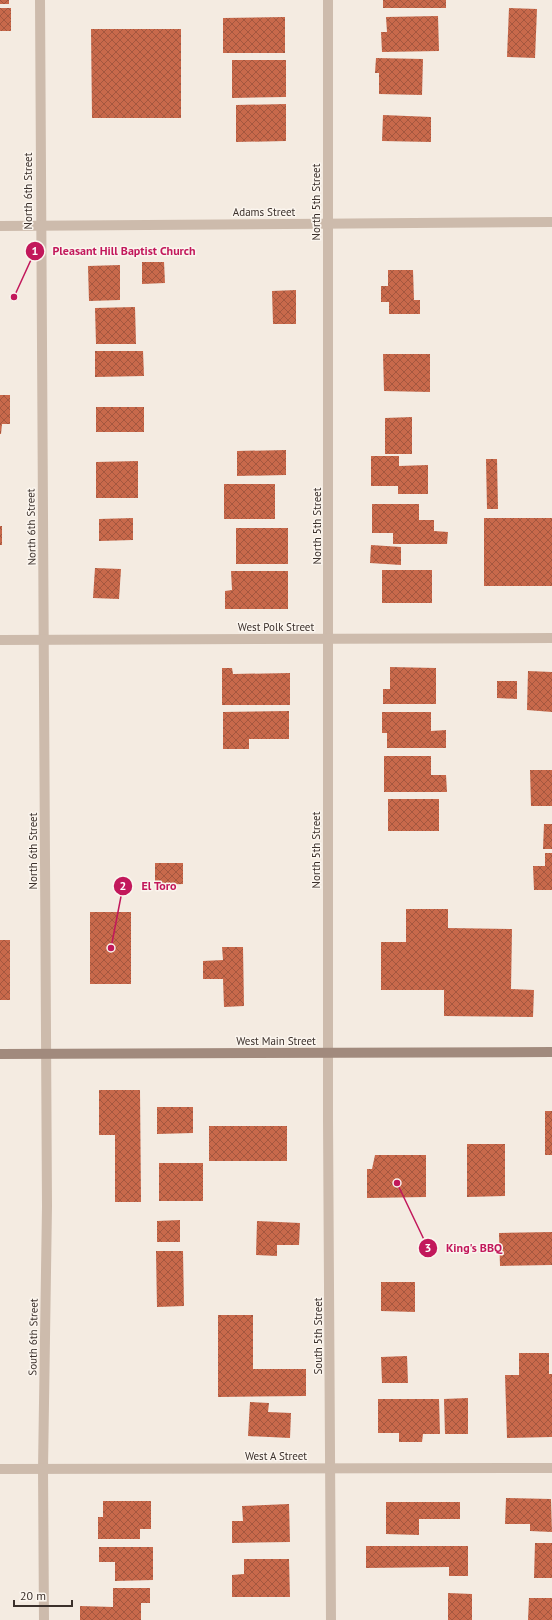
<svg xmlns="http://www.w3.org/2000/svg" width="552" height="1620" font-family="'PT Sans',sans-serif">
<defs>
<pattern id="building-cross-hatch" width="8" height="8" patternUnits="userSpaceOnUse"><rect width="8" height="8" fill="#c8694b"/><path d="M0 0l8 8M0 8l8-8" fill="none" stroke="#a4573f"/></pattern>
</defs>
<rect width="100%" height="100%" fill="#f4ebe1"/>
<g fill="url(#building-cross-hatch)">
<rect x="0" y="0" width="9" height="4"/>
<rect x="383" y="0" width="63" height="8"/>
<rect x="0" y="8" width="11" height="23"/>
<polygon points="509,8 537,9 535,58 507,57"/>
<polygon points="438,16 439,51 382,52 381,32 387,32 386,17"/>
<polygon points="285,17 285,53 223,53 223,18"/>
<polygon points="91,29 181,29 181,118 92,118"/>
<polygon points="376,58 423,59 422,95 379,94 379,73 375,73"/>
<polygon points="232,60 286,60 286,97 232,98"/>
<polygon points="286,104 286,141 236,142 236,105"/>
<polygon points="383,115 431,117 431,142 382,141"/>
<polygon points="142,262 164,262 165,283 142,284"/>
<polygon points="120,265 120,300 89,301 88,266"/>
<polygon points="388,270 413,270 414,300 420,300 420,314 389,314 389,302 381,302 381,286 388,286"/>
<polygon points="296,290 296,324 273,324 272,291"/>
<polygon points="135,307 136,344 96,344 95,308"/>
<polygon points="95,351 143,351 144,376 95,377"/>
<polygon points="383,354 430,354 430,392 384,391"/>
<polygon points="0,395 10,395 10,424 2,424 1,434 0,434"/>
<rect x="96" y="407" width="48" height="25"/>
<polygon points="412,417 412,454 385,454 385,418"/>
<polygon points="286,450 286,475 237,476 237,451"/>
<polygon points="371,456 399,456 399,466 428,465 428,494 398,494 398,486 371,486"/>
<polygon points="486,459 497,459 498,509 487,509"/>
<polygon points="138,461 138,498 96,498 96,462"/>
<rect x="224" y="484" width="51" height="35"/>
<polygon points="372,504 419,504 419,520 434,520 434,531 448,532 447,544 393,544 393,533 372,533"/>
<polygon points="133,518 133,540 99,541 99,519"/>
<rect x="484" y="518" width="68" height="68"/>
<rect x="0" y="526" width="2" height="19"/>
<rect x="236" y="528" width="52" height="36"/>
<polygon points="371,545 401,547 401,565 370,563"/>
<polygon points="95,568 121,569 119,599 93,598"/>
<rect x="382" y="570" width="50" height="33"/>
<polygon points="231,571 288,571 288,609 225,609 225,591 232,590"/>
<polygon points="390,667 436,668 436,704 383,704 383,689 390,689"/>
<polygon points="222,668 232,668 233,674 290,673 290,705 222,705"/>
<polygon points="528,671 552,672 552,712 527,710"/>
<polygon points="497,681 517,681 517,699 497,698"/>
<polygon points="289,711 289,739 249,739 249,749 223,749 223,712"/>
<polygon points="382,712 431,712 431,731 446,730 446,748 387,748 387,733 382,733"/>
<polygon points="384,756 431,756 431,775 446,775 447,792 384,792"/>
<polygon points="530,770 552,770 552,806 531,806"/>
<rect x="388" y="799" width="51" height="32"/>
<polygon points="544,824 552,824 552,849 543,849"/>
<polygon points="545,853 552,853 552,890 534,890 533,866 545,866"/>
<polygon points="155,863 183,863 183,884 155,885"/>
<polygon points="406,909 448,909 448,928 512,929 511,989 534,990 533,1017 444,1016 444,990 381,990 381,942 406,942"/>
<rect x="90" y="912" width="41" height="72"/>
<rect x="0" y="940" width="10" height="60"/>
<polygon points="222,947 243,947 244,1006 224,1007 223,979 203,979 203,961 223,960"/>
<polygon points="99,1090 140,1090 141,1202 115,1202 115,1135 99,1135"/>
<polygon points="157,1107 193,1107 193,1133 157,1134"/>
<rect x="545" y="1111" width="7" height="44"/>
<rect x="209" y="1126" width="78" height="35"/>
<polygon points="467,1144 505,1144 505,1196 467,1197"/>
<polygon points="375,1155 426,1155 426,1197 367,1198 367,1169 372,1169"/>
<rect x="159" y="1163" width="44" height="38"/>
<polygon points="180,1220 180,1242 157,1242 157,1221"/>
<polygon points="257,1221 300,1223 299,1245 277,1245 277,1256 256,1255"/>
<polygon points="552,1232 552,1265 500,1266 499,1233"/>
<polygon points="156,1251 183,1251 184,1306 157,1307"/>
<polygon points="381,1282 415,1282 415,1312 381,1311"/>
<polygon points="218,1315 253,1315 253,1369 306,1369 306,1396 218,1397"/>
<polygon points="519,1353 549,1353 549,1374 552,1374 552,1437 507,1438 505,1375 519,1375"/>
<polygon points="407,1356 408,1383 382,1383 381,1357"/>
<polygon points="468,1398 468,1434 445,1434 444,1399"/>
<polygon points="378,1399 439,1399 440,1434 423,1434 422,1442 399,1442 399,1433 378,1433"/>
<polygon points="250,1402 269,1403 268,1412 291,1413 290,1438 248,1436"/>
<polygon points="506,1498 551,1499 552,1532 530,1531 530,1524 505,1524"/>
<polygon points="103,1501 151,1501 151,1529 140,1529 140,1539 98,1539 98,1517 103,1517"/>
<polygon points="386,1502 460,1502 460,1519 419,1519 419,1535 386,1534"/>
<polygon points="289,1504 290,1542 232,1543 232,1521 243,1521 242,1506"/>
<polygon points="535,1543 552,1543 552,1578 534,1578"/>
<polygon points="366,1546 468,1546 468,1576 449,1576 449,1567 366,1568"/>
<polygon points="99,1547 153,1547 153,1580 115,1581 115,1562 99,1562"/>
<polygon points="244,1559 289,1559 290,1597 232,1597 232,1575 244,1574"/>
<polygon points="113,1588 150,1588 150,1603 141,1603 141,1620 80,1620 80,1606 113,1607"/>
<polygon points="448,1593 472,1594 472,1620 448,1620"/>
<polygon points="529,1598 552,1598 552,1620 528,1620"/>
</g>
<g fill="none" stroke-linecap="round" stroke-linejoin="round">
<g stroke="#cdbbac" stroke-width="10">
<polyline points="40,0 47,1206 43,1469 44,1620"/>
<polyline points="328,0 328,1119 331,1620"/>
<polyline points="0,226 552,222"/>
<polyline points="0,640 552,638"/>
<polyline points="0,1469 552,1468"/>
</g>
<polyline stroke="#a18a7d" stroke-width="10" points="0,1054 552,1052"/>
</g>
<g text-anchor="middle" stroke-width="3" stroke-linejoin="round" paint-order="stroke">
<g font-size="11" fill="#3b302b" stroke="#fbf5ee">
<text transform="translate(28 191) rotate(-90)" y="4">North 6th Street</text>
<text transform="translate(316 202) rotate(-90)" y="4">North 5th Street</text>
<text x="264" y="216">Adams Street</text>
<text transform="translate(317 526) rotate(-90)" y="4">North 5th Street</text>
<text transform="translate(31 527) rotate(-91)" y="4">North 6th Street</text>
<text x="276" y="631">West Polk Street</text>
<text transform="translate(316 850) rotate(-90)" y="4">North 5th Street</text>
<text transform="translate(33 851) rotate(-90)" y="4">North 6th Street</text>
<text x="276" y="1045">West Main Street</text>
<text transform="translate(318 1336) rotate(-90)" y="4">South 5th Street</text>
<text transform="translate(33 1337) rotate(-89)" y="4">South 6th Street</text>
<text x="276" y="1460">West A Street</text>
</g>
</g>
<path fill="none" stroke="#c2185b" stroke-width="1.5" d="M14 297L35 251M111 948L123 886M397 1183L428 1248"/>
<g fill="#c2185b" stroke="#fbf5ee" stroke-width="1.5">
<circle cx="14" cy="297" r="4"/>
<circle cx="111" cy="948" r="4"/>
<circle cx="397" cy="1183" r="4"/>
<circle cx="35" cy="251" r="10"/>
<circle cx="123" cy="886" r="10"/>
<circle cx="428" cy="1248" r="10"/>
</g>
<g font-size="12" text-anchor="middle" font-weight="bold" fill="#fff">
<text x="35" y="255">1</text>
<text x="123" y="890">2</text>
<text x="428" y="1252">3</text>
</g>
<g font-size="12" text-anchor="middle" font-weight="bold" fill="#c2185b" stroke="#fbf5ee" stroke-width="3" stroke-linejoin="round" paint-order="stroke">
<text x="124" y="255">Pleasant Hill Baptist Church</text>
<text x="159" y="890">El Toro</text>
<text x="474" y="1252">King's BBQ</text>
</g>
<path d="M14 1600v6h58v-6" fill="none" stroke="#3b302b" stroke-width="2"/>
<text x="20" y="1600" font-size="12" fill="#3b302b" stroke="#fbf5ee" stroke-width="3" paint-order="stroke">20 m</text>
</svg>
